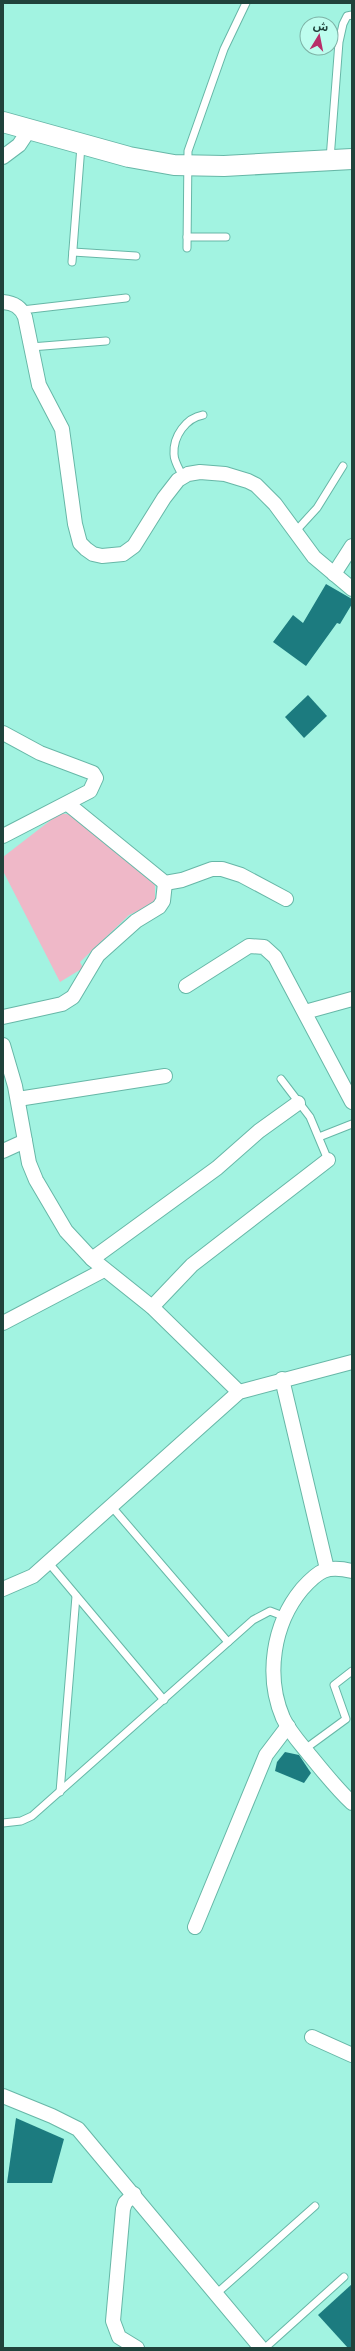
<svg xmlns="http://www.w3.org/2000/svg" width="355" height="2351" font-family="Commissioner,'Noto Sans Arabic',sans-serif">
<rect width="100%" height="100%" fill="#a2f3e1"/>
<polygon fill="#efb8c8" points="60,813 72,815 155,885 155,903 129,915 80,962 83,968 60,982 3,871 3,857"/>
<g fill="#1c7b7f">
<polygon points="326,584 352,599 352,604 340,624 337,623 306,666 273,642 293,615 303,623"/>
<polygon points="308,695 327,716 304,738 285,717"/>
<polygon points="285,1752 299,1755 311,1773 304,1783 275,1771 277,1762"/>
<polygon points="16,2118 64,2139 52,2183 7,2183"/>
<polygon points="352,2284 352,2348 348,2348 318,2315"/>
</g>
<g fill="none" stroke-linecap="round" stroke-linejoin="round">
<defs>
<g id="lane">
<polyline points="330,159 339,42 343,24 347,16 352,15"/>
<polyline points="187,237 226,237"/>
<polyline points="187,248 188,151 224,49 246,3"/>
<polyline points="73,252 136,256"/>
<polyline points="72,262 81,146"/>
<polyline points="22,310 126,298"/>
<polyline points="31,347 106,341"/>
<path d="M183 477C180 470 174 462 174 454 173 436 186 418 203 415"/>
<polyline points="295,532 317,508 343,466"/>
<polyline points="281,1079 310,1117 328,1160"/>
<polyline points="319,1137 352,1124"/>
<polyline points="112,1507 228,1642"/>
<polyline points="48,1562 164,1700"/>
<polyline points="305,1749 346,1719 334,1685 352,1671"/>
<polyline points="60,1792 76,1596"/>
<polyline points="3,1823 21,1821 32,1816 253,1620 270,1611 283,1616"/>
<polyline points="216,2294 315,2206"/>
<polyline points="265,2348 344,2277"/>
</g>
<g id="street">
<polyline points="3,157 19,145 29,130"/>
<path d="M3 302C14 303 21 307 25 317L39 385 62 429 75 524 80 543 86 549 93 554 102 556 123 554 134 546 164 498 178 480 188 474 200 472 225 474 248 481 256 485 275 504 314 557 352 589"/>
<polyline points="334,574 352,546"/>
<polyline points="3,733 40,753 93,773 96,778 90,791 3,836"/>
<polyline points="68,804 165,883 182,880 212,869 222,869 241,875 286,899"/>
<polyline points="186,986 249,946 264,947 275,957 352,1102"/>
<polyline points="305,1012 352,999"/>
<polyline points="3,1017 62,1004 73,997 98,955 136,921 159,907 163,901 165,883"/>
<polyline points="3,1045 15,1086 29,1163 36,1180 66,1231 92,1259 152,1307 239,1392"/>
<polyline points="18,1099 165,1076"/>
<polyline points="3,1151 25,1141"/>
<polyline points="92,1259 217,1168 259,1131 298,1103"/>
<polyline points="152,1307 192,1265 328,1160"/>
<polyline points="3,1323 104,1270"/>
<polyline points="282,1379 327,1569"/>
<path d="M352 1571C327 1565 319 1570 302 1589 273 1624 265 1676 283 1718 289 1731 299 1742 308 1753 322 1770 335 1787 352 1803"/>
<polyline points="3,1589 33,1576 239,1392 352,1362"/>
<polyline points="195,1927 266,1755 288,1726"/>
<polyline points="312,2037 352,2055"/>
<polyline points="3,2096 52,2116 78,2129 261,2348"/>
<polyline points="134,2194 125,2203 123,2209 113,2321 119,2337 137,2348"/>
</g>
<polyline id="secondary" points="3,122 129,157 174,165 224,166 352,159"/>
</defs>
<use href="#lane" stroke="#67b7a7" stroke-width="9"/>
<use href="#street" stroke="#67b7a7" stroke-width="16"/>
<use href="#secondary" stroke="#67b7a7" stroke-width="22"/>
<use href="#lane" stroke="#fff" stroke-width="7"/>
<use href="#street" stroke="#fff" stroke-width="14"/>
<use href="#secondary" stroke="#fff" stroke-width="20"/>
</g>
<rect width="355" height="2351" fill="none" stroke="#20423b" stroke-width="8"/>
<g transform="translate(319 36) rotate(10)"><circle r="19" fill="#bdfdee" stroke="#7eb2a6"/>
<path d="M0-3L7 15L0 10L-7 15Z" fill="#b82e69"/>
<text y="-6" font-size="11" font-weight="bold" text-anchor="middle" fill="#20423b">ش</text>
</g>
</svg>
